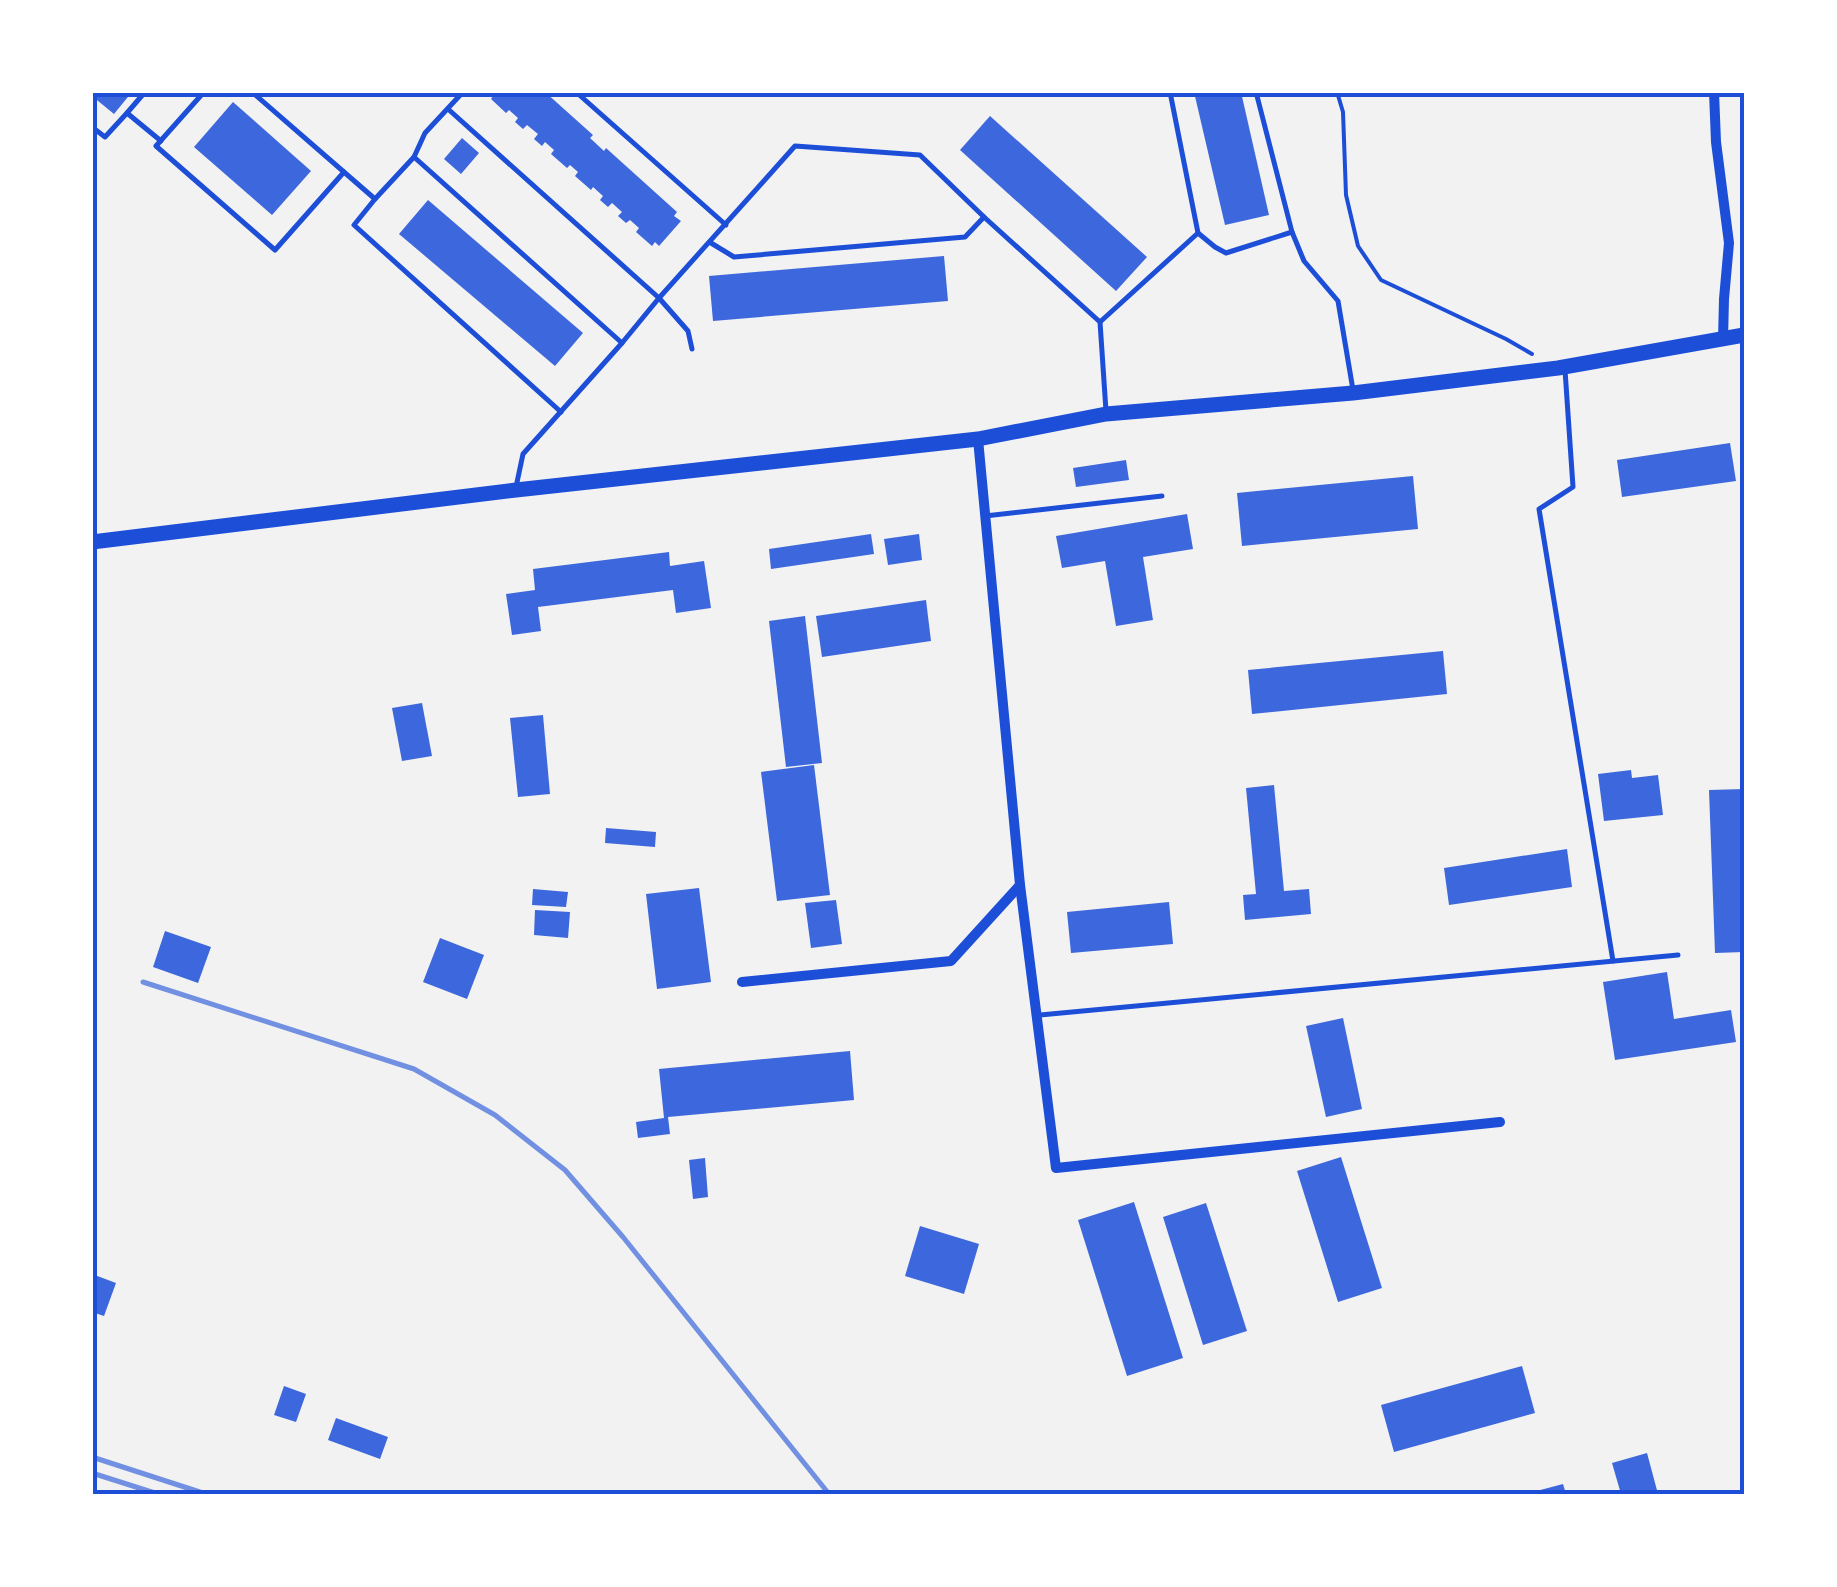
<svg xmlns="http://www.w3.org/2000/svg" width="1837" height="1587" font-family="Barlow,sans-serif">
<rect width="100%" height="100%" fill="#f2f2f2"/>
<g fill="#3d67dc">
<polygon points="92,92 132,92 114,114 92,96"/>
<polygon points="490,92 545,92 593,135 590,138 604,151 606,148 677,212 674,216 681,221 659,246 655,242 652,246 636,232 639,228 630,220 626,223 618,216 622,212 612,203 608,207 600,200 603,196 593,187 591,190 575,176 578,172 570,165 567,168 551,154 554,150 545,142 542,146 534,139 538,134 527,125 523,129 515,122 518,118 509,110 506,113 491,99 493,96"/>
<polygon points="1194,92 1241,92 1269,215 1225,225"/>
<polygon points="233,102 311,171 272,215 194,147"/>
<polygon points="990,116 1147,257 1116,291 960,150"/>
<polygon points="462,138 479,153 461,174 444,159"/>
<polygon points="428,200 583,333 555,366 399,234"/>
<polygon points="944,256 948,301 713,321 709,276"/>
<polygon points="1730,443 1736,481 1622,497 1617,460"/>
<polygon points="1126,460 1129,480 1076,487 1073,468"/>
<polygon points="1413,476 1418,529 1242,546 1237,493"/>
<polygon points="1187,514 1193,549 1143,557 1153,620 1116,626 1105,561 1062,568 1056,536"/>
<polygon points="871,534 874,554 771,569 769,549"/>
<polygon points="919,534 922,560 888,565 884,539"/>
<polygon points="669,552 670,566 704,561 711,608 676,613 673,590 538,607 541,631 512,635 506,594 535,590 533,569"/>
<polygon points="926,600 931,641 822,657 816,616"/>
<polygon points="805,616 822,763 786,767 769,621"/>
<polygon points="1443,651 1447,694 1252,714 1248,670"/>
<polygon points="422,703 432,756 402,761 392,708"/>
<polygon points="543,715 550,794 518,797 510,718"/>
<polygon points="814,765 830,895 777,901 761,772"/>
<polygon points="1631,770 1632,778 1658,775 1663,815 1604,821 1598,774"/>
<polygon points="1274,785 1284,891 1309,889 1311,914 1245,920 1243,895 1256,894 1246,788"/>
<polygon points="1744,789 1744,952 1715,953 1709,790"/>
<polygon points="606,828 656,832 655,847 605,843"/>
<polygon points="1567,849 1572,887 1449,905 1444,868"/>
<polygon points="699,888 711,982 657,989 646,894"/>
<polygon points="533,889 568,892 566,907 532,905"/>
<polygon points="836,900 842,944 811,948 805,903"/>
<polygon points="1169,902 1173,944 1071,953 1067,912"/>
<polygon points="535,910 570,912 568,938 534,935"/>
<polygon points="165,931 211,947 198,983 153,967"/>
<polygon points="440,938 484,955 467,999 423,982"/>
<polygon points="1667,972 1674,1019 1731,1010 1736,1042 1615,1060 1603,982"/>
<polygon points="1343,1018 1362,1109 1326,1117 1306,1026"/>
<polygon points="850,1051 854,1100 668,1117 670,1134 638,1138 636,1122 664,1118 659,1069"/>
<polygon points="1341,1157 1382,1288 1338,1302 1297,1171"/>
<polygon points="705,1158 708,1197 693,1199 689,1160"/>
<polygon points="1134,1202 1183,1358 1127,1376 1078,1220"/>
<polygon points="1206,1203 1247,1331 1203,1345 1163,1217"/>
<polygon points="920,1226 979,1244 964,1294 905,1276"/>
<polygon points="92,1274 116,1283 104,1316 92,1312"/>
<polygon points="1522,1366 1535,1413 1394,1452 1381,1405"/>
<polygon points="284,1386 306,1394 296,1422 274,1415"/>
<polygon points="336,1418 388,1437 380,1459 328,1440"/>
<polygon points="1647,1453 1658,1494 1621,1494 1612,1463"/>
<polygon points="1563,1484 1566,1494 1529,1494 1529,1493"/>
</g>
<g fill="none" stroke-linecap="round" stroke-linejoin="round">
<polyline stroke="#1d4ed8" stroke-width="4" points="1337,92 1343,112 1346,195 1358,246 1381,280 1506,339 1532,354"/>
<g stroke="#1d4ed8" stroke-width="5">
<polyline points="145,92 127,113 161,141"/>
<polyline points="204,92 156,146 275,250 344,172"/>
<polyline points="252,92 375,199 414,157 622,343 523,454 516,487"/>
<polyline points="576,92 726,225"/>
<polyline points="1170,92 1198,233 1215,247 1226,253 1292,232"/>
<polyline points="1256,92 1292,232 1304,261 1338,301 1353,390"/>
<polyline points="448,109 659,298 688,331 692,349"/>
<polyline points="92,127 105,137 127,113"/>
<polyline points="414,157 425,133 463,92"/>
<polyline points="375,199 354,225 561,412"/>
<polyline points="711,243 734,257 965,237 984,217"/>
<polyline points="1100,322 1198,233"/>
<polyline points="622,343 659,298 795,146 920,155 984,217 1100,322 1106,411"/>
<polyline points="1565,370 1573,487 1539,509 1613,961"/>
<polyline points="985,516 1162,496"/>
<polyline points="1040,1015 1678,955"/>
</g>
<g stroke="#1d4ed8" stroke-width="10">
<polyline points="1714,92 1716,142 1729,243 1724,299 1723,340"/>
<polyline points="1020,885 1056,1168 1500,1122"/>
<polyline points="742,982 951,961 1020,885 978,439"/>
</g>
<polyline stroke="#1d4ed8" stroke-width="15" points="92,542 516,490 978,439 1106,414 1353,393 1558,368 1744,335"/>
<g stroke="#7290e2" stroke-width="5">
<polyline points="143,982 414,1069 495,1115 565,1170 623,1237 829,1494"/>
<polyline points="92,1457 206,1494"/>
<polyline points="92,1473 158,1494"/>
</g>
</g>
<rect width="1837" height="1587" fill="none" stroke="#ffffff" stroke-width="190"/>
<rect x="95" y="95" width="1647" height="1397" fill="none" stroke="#1d4ed8" stroke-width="4"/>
</svg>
